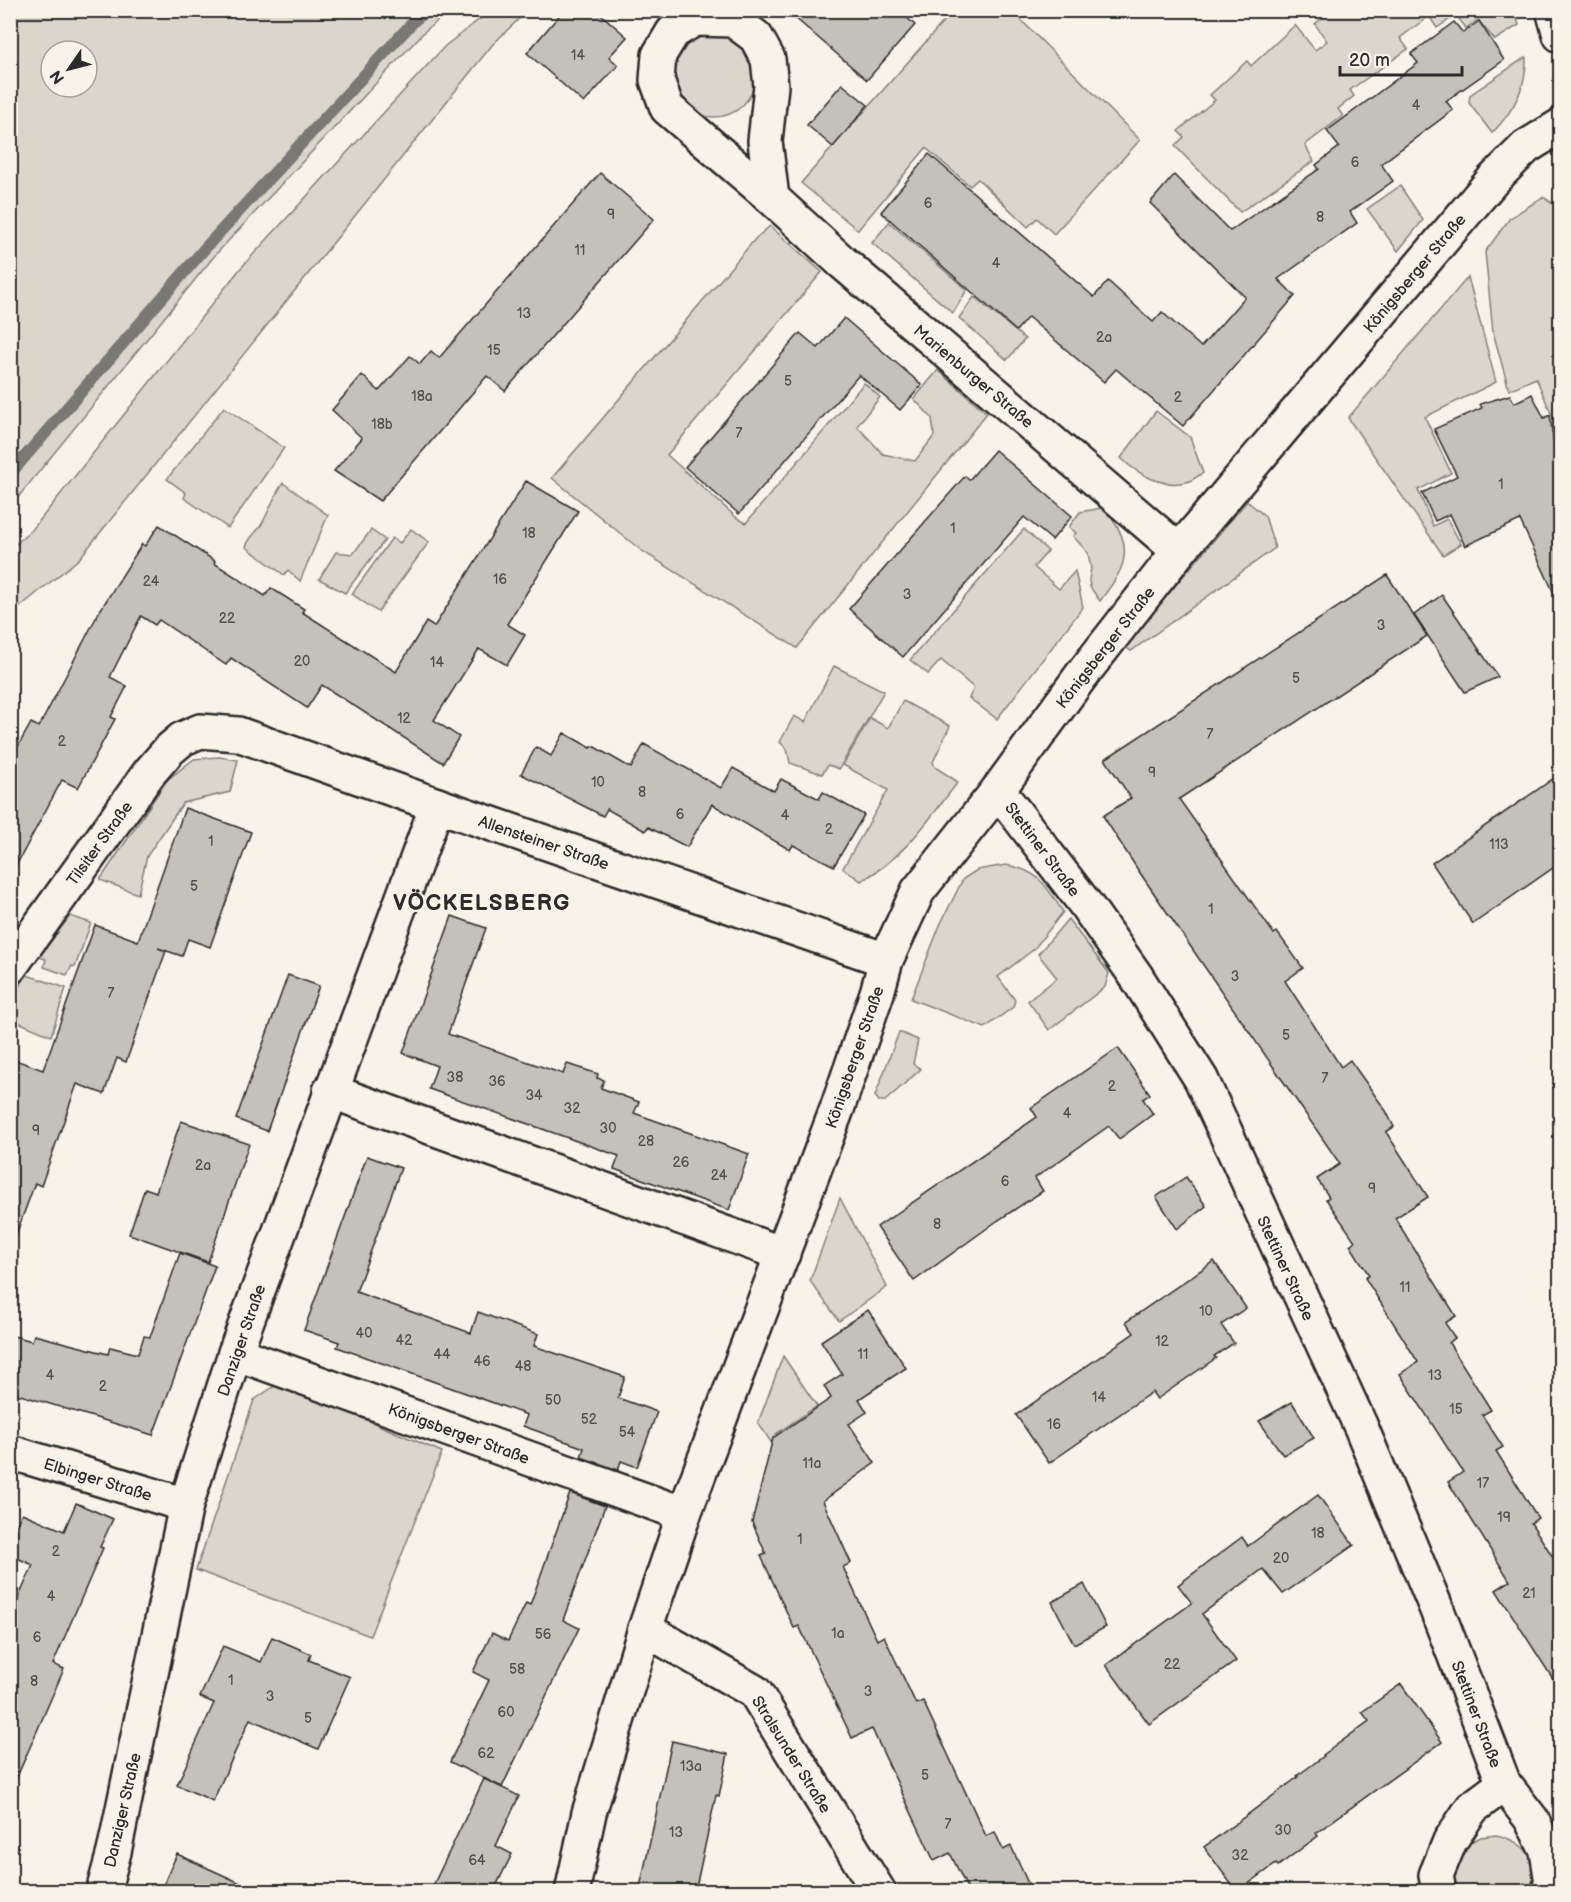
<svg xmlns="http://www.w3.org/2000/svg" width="1571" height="1902" font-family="'Balsamiq Sans',sans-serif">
<rect width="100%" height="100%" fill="#f7f3e8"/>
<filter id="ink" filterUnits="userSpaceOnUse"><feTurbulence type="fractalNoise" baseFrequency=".0167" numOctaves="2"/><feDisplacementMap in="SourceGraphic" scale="12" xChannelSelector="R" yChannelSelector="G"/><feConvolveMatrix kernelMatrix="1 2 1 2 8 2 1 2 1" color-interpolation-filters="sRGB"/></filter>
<g filter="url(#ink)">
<g fill="#dad6cc" stroke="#82807c" stroke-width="1.5" fill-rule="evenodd">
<path d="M11 10 450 11 425 31 216 254 11 506ZM51 51H87V87H51Z"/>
<polygon points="490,11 527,11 493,44 79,559 11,614 11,548 32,530 240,269 445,46"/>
<polygon points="953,11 1012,11 1140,140 1054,234 1037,218 1028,227 978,179 970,186 926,148 858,230 801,183"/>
<polygon points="1389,11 1514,11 1519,25 1495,40 1478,20 1466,28 1456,15 1437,28 1429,16 1400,38 1408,49 1350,90 1354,96 1338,109 1343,116 1305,145 1314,161 1240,212 1175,146 1184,137 1178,131 1215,100 1210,95 1247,61 1251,66 1295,25 1315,50 1327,41 1315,24 1331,11 1381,11 1384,15"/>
<circle cx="714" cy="76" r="41"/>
<path d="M1526 57C1527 87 1512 113 1492 133L1469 103 1470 95Z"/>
<polygon points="1400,186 1423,220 1398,251 1367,209"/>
<polygon points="1543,197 1560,208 1560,434 1536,378 1509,390 1493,332 1485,252 1510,218"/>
<polygon points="889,222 967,290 953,313 872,243"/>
<polygon points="770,226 822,272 667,455 737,518 746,523 864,383 880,397 857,426 883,454 915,461 934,436 932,418 914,399 938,370 987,413 797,648 642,551 552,478 756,238"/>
<polygon points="1468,277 1496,382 1425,417 1451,473 1418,490 1433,526 1447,519 1461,544 1443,555 1348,418"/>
<polygon points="974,297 1025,339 1007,360 959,318"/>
<polygon points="224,407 284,448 228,528 184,498 186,493 167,479"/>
<path d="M1156 411 1190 437 1203 473C1197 476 1192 481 1186 482 1162 488 1137 474 1121 458Z"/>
<path d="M283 483 328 515 300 581 288 570 284 575 246 547C249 537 254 535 260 527 269 513 273 497 283 483Z"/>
<polygon points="1247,501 1265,516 1275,548 1131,651 1124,646"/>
<path d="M1102 508 1114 518 1113 520C1136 553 1121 573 1100 601L1090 587 1089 580 1091 568 1088 553 1073 536 1076 533 1069 527 1080 512Z"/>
<polygon points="411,529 429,542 378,612 352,594 392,538 400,543"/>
<polygon points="1024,529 1048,551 1034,567 1059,589 1075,571 1083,607 997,719 969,698 974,688 941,660 928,674 910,660"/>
<polygon points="371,530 385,540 345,593 319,579 336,552 353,554"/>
<polygon points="834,666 884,691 839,769 828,765 822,774 790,763 787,749 780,742 794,716 805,722"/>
<path d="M903 701 950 726 933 762 935 767 958 782C929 819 904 858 861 881L843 868 888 790 843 765 870 718 888 728Z"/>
<polygon points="219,757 238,760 230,792 183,803 147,856 138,894 100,880 167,780 194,759"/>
<path d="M1006 865C1039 870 1047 887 1063 912L1034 949 998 977 1015 1000 1013 1007 985 1028 911 999 940 925 963 879 977 870Z"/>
<polygon points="70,916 91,923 75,967 72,966 67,975 44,967 46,959 39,957"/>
<polygon points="1068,919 1109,973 1105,987 1049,1030 1028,1001 1057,978 1038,954"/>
<polygon points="27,975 66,988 51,1036 11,1019 11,999"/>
<polygon points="899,1032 918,1040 913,1064 921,1069 885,1101 879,1101 875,1096"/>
<polygon points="840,1198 887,1287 839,1321 810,1281"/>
<polygon points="783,1356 817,1406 776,1434 778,1438 771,1442 758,1423"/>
<polygon points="279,1383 442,1452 370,1636 196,1570 254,1400"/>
<path d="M1496 1835C1524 1841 1544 1862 1533 1891H1454L1451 1882 1452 1867 1468 1843 1481 1837Z"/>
</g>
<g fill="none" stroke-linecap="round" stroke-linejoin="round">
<polyline stroke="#7a7874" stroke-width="12" points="10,474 206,247 414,21 427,10"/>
</g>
<g fill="#c4c1b9" stroke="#2b2b2b" stroke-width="1.5">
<polygon points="564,10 596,10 627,37 609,57 618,65 584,103 527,53"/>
<polygon points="786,10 898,10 915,25 867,80"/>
<polygon points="1479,21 1504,60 1446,101 1453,110 1381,164 1393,181 1350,212 1357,223 1278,279 1295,296 1183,426 1116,369 1104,382 1028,317 1016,331 881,212 929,154 1094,297 1108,281 1153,322 1162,312 1201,347 1245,297 1150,203 1174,175 1230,231 1319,169 1316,165 1339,147 1327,131 1418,63 1411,54 1454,22 1463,33"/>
<polygon points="842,84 868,105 833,147 807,125"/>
<polygon points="600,173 654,219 505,391 487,376 380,501 334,471 362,438 332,410 362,375 379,391 410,356 420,364 431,351 439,358"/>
<polygon points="844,318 922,385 900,410 859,375 739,514 685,467 800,333 818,348"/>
<polygon points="1532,394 1544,418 1550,415 1555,453 1560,451 1560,606 1520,520 1465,546 1450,514 1435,521 1422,493 1457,476 1434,429 1482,408 1480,404 1510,395 1514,403"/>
<polygon points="995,450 1072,516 1052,540 1024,517 903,657 849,609 965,476 969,480"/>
<polygon points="526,481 578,511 507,624 525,635 507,665 479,649 434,720 459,737 443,763 322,685 307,708 231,658 226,665 159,620 155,625 141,616 110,677 127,686 111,717 115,719 78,788 62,780 10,877 10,761 31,723 39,727 99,612 142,544 145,546 159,525 215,561 214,563 265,596 271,588 304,609 302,612 396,672 426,622 434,627"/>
<polygon points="1387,575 1427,636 1179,799 1274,934 1277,932 1303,968 1285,981 1341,1067 1350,1060 1386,1111 1394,1127 1386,1132 1428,1197 1395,1218 1456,1316 1445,1323 1455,1338 1449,1343 1491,1410 1482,1415 1503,1447 1496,1451 1538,1518 1531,1523 1560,1568 1560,1690 1496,1590 1510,1581 1448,1482 1463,1472 1400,1374 1418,1362 1365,1278 1369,1275 1350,1245 1355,1241 1326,1199 1329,1197 1317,1179 1340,1164 1138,870 1103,816 1131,798 1105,759"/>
<polygon points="1442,595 1498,677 1465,692 1414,615"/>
<polygon points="564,733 591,748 593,746 631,768 644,744 721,788 733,768 774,791 781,779 819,799 823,792 864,815 834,866 793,845 790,850 712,804 687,847 648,827 645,831 607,809 603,816 521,774 536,747 551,756"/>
<polygon points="1560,774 1560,863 1473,924 1432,863"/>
<polygon points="185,808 251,832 210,947 188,939 182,956 158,948 166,951 126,1062 117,1058 104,1094 77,1084 41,1186 35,1183 14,1240 10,1239 10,1058 43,1070 95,925 138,941"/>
<polygon points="452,916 486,928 448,1034 563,1074 567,1064 598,1074 597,1078 604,1080 601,1088 639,1102 634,1113 749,1154 729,1210 614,1169 619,1156 429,1089 437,1066 403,1053"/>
<polygon points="288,975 319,986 267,1131 236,1119"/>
<polygon points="1118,1048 1150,1094 1143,1099 1153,1114 1119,1139 1109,1126 1035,1178 1043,1191 997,1221 914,1281 877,1227 1037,1117 1031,1108"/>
<polygon points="181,1121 249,1144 208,1262 129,1234 145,1188 156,1192"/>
<polygon points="367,1156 401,1168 356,1292 471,1333 478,1312 538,1334 534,1346 625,1377 618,1398 657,1412 637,1467 621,1461 618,1470 581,1457 584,1448 523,1426 527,1415 337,1347 339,1342 304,1330"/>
<polygon points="1186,1177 1206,1206 1177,1229 1156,1197"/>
<polygon points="180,1253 215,1266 153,1435 10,1392 10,1335 32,1341 34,1335 108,1354 110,1347 138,1354 144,1336 150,1337"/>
<polygon points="1214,1261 1246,1308 1221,1325 1234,1343 1214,1356 1216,1358 1157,1399 1152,1392 1049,1463 1016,1415 1134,1333 1126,1322"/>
<polygon points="868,1310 906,1368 859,1399 867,1412 849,1424 875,1463 823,1501 851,1563 843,1567 877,1640 884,1636 916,1704 923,1701 986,1836 995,1832 1003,1850 1011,1846 1032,1892 969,1892 950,1853 934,1861 872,1729 852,1738 799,1626 794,1628 761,1556 766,1554 752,1522 773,1438 831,1398 824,1386 842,1374 821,1341"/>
<polygon points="1292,1402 1314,1438 1283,1455 1259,1421"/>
<polygon points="570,1493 605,1506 563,1620 579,1628 502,1787 450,1762 489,1680 473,1672 492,1633 508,1641 526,1603 530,1605"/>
<polygon points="1318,1495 1354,1545 1283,1594 1263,1569 1202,1614 1236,1661 1149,1724 1106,1665 1192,1603 1178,1585 1242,1537 1248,1546"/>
<polygon points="76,1503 113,1519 100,1547 103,1548 53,1664 64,1669 10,1793 10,1617 33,1565 10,1555 10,1541 22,1513 64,1531"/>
<polygon points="1084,1584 1106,1627 1074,1644 1052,1602"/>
<polygon points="272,1637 311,1654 309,1660 350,1677 318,1749 250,1719 213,1801 177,1785 214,1703 200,1697 223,1646 261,1662"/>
<polygon points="1401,1684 1442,1742 1316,1833 1318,1836 1278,1866 1276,1864 1237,1892 1204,1847 1298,1777 1297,1776 1324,1756 1323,1755 1369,1721 1362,1712"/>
<polygon points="672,1741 728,1754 719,1796 716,1795 695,1892 639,1892"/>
<polygon points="484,1779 519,1796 496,1846 512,1854 493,1892 430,1892"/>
<polygon points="177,1854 260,1892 160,1892"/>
</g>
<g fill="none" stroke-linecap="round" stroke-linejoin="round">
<defs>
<g id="minor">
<polyline points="1553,10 1560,35"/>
<polyline points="772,198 765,141 771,86 768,59 756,37 733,20 695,19 673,32 659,55 657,80 667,108 772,198 842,262 1179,551"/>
<polyline points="998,790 1086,905 1136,976 1201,1079 1361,1427 1437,1610 1504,1784 1532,1820 1547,1851 1552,1882 1548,1892"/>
<polyline points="10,967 149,773 169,750 182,739 200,731 238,734 437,805 886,960"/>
<polyline points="330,1091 783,1254"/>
<polyline points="235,1353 684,1514"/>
<polyline points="10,1452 186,1505"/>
<polyline points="645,1629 755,1692 879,1892"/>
<polyline points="103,1892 114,1852 186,1505 235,1353 437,805"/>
<polyline points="572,1892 589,1813 645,1629 684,1514 837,1109 877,993 886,960 918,891 998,790 1081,676 1179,551 1493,180 1526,147 1560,126"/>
<polyline points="1439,1892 1436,1875 1450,1841 1472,1808 1504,1784"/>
</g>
</defs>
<use href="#minor" stroke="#2b2b2b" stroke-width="38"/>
<use href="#minor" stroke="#f7f3e8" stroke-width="33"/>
</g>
</g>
<g text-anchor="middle" stroke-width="4.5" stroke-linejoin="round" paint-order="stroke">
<g font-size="14" fill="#51504e">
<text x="578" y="60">14</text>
<text x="1416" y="110">4</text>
<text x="1355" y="167">6</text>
<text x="928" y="208">6</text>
<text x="611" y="219">9</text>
<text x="1320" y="222">8</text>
<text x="580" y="255">11</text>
<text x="996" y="268">4</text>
<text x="524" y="318">13</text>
<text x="1104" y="342">2a</text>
<text x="494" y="355">15</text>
<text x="788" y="386">5</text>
<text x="422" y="401">18a</text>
<text x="1178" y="402">2</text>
<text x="382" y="429">18b</text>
<text x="739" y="438">7</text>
<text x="1501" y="489">1</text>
<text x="953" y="533">1</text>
<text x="529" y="538">18</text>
<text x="500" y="584">16</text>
<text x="151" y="586">24</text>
<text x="907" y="599">3</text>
<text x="227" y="623">22</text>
<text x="1381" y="630">3</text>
<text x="302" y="666">20</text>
<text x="437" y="667">14</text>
<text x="1296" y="683">5</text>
<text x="404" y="723">12</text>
<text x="1210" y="739">7</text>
<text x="62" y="746">2</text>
<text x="1152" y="777">9</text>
<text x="598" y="787">10</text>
<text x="642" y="797">8</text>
<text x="680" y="819">6</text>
<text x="785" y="820">4</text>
<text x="829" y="834">2</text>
<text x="211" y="846">1</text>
<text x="1499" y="849">113</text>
<text x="194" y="891">5</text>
<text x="1211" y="914">1</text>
<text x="1235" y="981">3</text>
<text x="111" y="998">7</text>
<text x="1286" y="1040">5</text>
<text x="455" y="1082">38</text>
<text x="1325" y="1083">7</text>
<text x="497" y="1086">36</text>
<text x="1112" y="1091">2</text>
<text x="534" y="1100">34</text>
<text x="572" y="1113">32</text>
<text x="1067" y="1118">4</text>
<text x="608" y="1133">30</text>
<text x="36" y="1135">9</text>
<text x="646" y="1146">28</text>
<text x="681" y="1167">26</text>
<text x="203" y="1170">2a</text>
<text x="719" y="1180">24</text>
<text x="1005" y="1186">6</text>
<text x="1372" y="1193">9</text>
<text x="937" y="1229">8</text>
<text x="1405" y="1292">11</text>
<text x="1206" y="1316">10</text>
<text x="364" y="1338">40</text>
<text x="404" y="1345">42</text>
<text x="1162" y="1346">12</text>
<text x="442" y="1359">44</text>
<text x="863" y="1359">11</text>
<text x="482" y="1366">46</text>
<text x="523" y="1371">48</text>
<text x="50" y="1380">4</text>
<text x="1435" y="1380">13</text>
<text x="103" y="1391">2</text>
<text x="1099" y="1402">14</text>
<text x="553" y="1405">50</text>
<text x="1456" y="1414">15</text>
<text x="589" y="1424">52</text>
<text x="1054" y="1429">16</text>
<text x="627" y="1437">54</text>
<text x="812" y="1468">11a</text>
<text x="1483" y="1488">17</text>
<text x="1504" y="1522">19</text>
<text x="1318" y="1538">18</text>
<text x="800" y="1544">1</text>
<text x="56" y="1556">2</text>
<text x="1281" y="1563">20</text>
<text x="1529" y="1598">21</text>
<text x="51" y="1601">4</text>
<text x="838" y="1638">1a</text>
<text x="543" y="1639">56</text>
<text x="37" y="1642">6</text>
<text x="1172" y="1669">22</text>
<text x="517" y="1674">58</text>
<text x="231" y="1685">1</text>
<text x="34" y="1686">8</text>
<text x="868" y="1696">3</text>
<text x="270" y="1701">3</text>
<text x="506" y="1717">60</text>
<text x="308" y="1723">5</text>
<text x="486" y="1758">62</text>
<text x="691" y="1771">13a</text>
<text x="925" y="1780">5</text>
<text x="948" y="1829">7</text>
<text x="1283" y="1835">30</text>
<text x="676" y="1837">13</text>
<text x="1240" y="1860">32</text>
<text x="477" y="1865">64</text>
</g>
<g font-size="16" fill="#2b2b2b" stroke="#f7f3e8">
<text transform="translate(1414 273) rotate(-50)" y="6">Königsberger Straße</text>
<text transform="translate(974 376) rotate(40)" y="6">Marienburger Straße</text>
<text transform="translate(1105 647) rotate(-52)" y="6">Königsberger Straße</text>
<text transform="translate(544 842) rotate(19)" y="6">Allensteiner Straße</text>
<text transform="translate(99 843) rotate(-54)" y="6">Tilsiter Straße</text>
<text transform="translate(1043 849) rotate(53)" y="6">Stettiner Straße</text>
<text transform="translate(854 1057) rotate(-71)" y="6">Königsberger Straße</text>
<text transform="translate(1286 1268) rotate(65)" y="6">Stettiner Straße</text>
<text transform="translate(241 1340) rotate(-71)" y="6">Danziger Straße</text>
<text transform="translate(459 1433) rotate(20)" y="6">Königsberger Straße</text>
<text transform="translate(98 1479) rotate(17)" y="6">Elbinger Straße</text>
<text transform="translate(1477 1714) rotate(69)" y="6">Stettiner Straße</text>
<text transform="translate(792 1754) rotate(58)" y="6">Stralsunder Straße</text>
<text transform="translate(122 1810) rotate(-77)" y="6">Danziger Straße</text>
</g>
<g font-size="22" font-weight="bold" letter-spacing="1.5" fill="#2b2b2b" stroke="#f7f3e8">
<text x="482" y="910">VÖCKELSBERG</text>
</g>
</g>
<rect width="1571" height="1902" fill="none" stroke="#f7f3e8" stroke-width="36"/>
<rect x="18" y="18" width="1535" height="1866" fill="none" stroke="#2b2b2b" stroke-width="2" filter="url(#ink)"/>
<g transform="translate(69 69) rotate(235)"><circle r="28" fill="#f7f3e8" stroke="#a5a39c" stroke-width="1.5"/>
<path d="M0-4.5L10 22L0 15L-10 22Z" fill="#2b2b2b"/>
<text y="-9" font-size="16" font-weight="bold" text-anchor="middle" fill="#2b2b2b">N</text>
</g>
<path d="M1340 66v9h122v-9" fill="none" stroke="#2b2b2b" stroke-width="3"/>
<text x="1349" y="66" font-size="18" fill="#2b2b2b" stroke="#f7f3e8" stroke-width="4.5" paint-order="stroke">20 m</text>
</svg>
